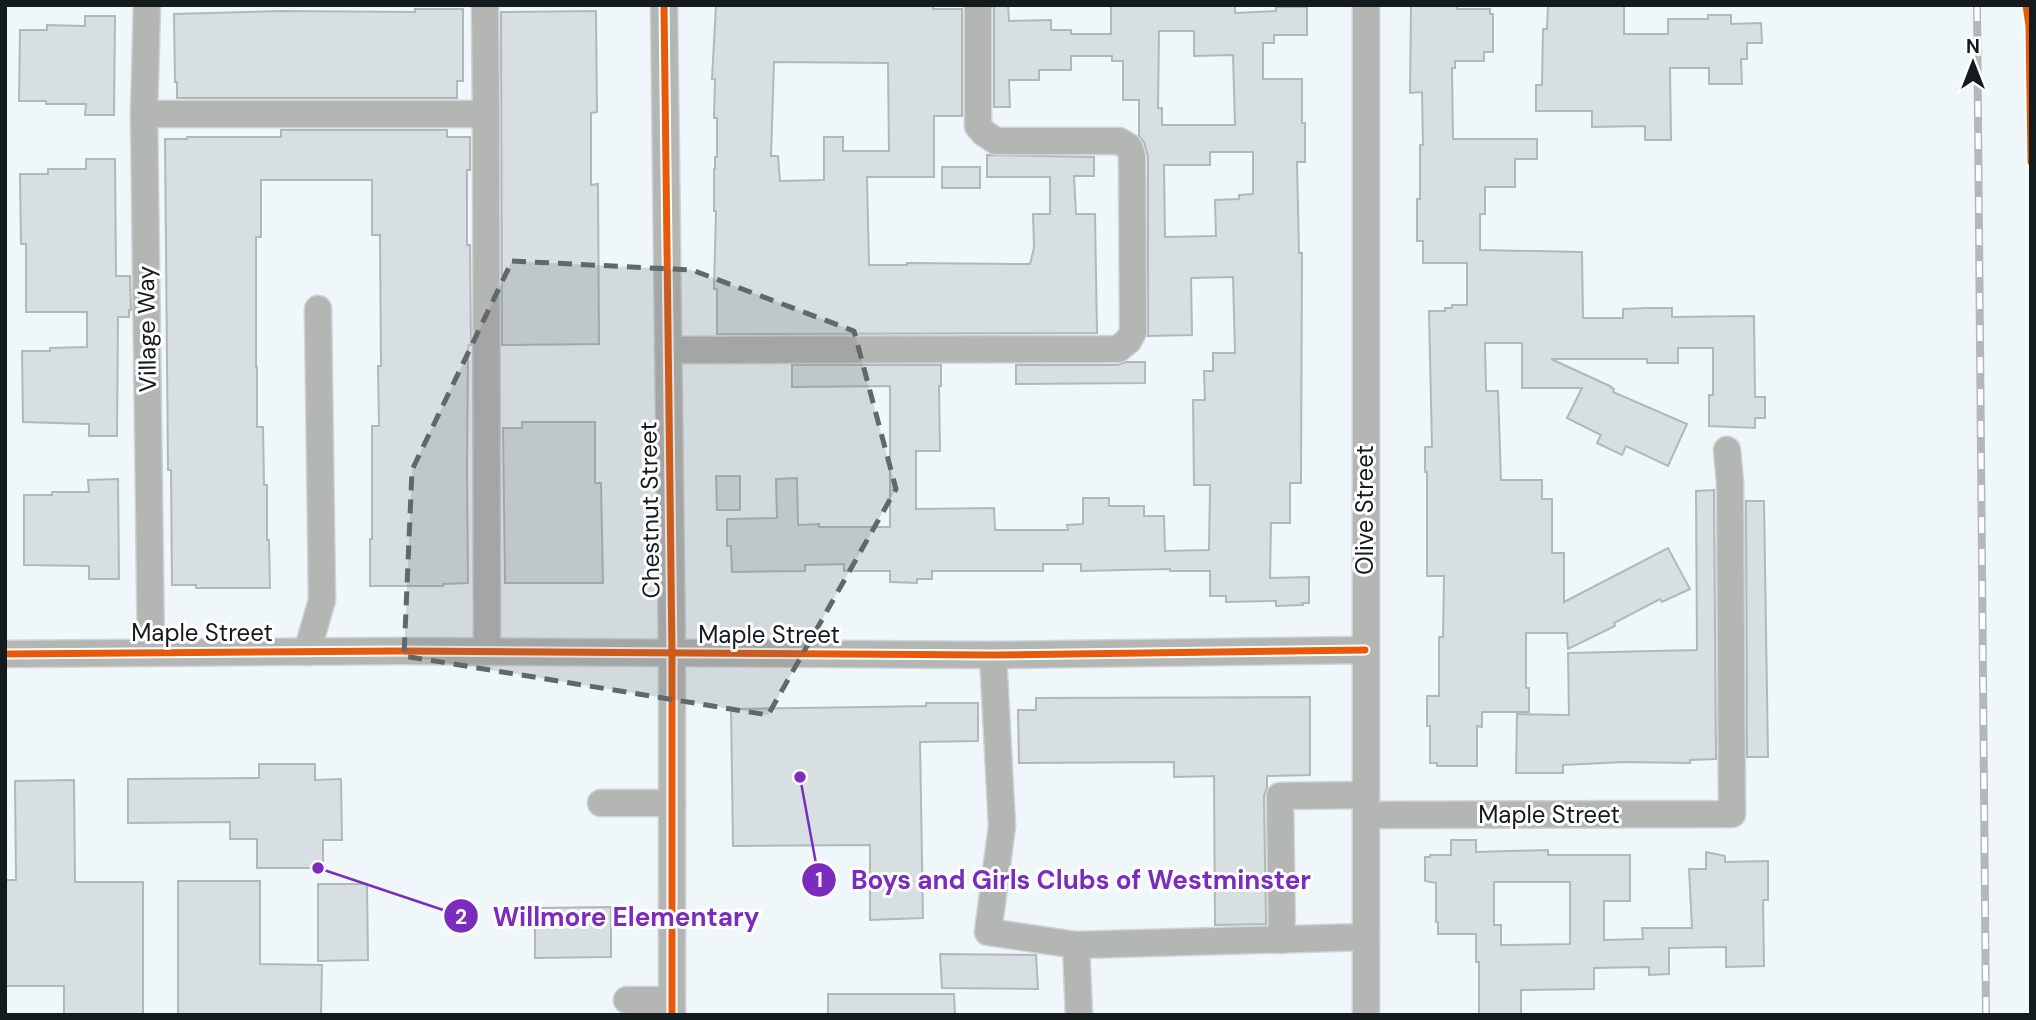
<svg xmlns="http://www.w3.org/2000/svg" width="2036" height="1020" font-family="'DM Sans',sans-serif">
<rect width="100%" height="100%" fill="#f0f7fa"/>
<g fill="#d8dfe2" stroke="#b1b8ba" stroke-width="2" fill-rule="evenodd">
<path d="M716 5H933V9H962V116H934V177H867L869 265H907V263L1030 264 1034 248 1033 214H1050V177H987V155L1094 157V176H1074L1076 214H1095L1097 333 717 334V289H714L716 211H714V169H715V157H717V118H714L715 79H712ZM774 62 888 63 889 151H843V137H824V180L780 181 778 156H771Z"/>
<path d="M994 5H1008L1009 21 1051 20V30H1071V34H1111V5H1235V13L1276 11V7H1307V35H1274V43H1263V79H1302V123H1305V162H1297L1299 253H1302L1301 483H1290V523H1271L1270 578 1309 577V603H1302L1303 605 1276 606V601L1226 602V596H1210V571H1170V569L1081 571V564H1043V571H932V579H917V583L890 582V571H844V564L805 565V571L732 572 731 546H727V519L777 518 776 479 797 478 798 525 819 524V527H890V386L792 387V365H941V386H939L940 451H916V509L994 508 995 530H1068L1067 525 1083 524V498H1109V506H1144V516H1164L1165 551 1209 550 1210 485H1194L1193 400H1205L1204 371H1213V353H1235L1233 277 1191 278 1192 335 1148 336V156L1144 142 1139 136V100H1123V61H1112V56H1071V70H1039V80H1009L1010 107H994ZM1159 31H1194V56L1233 55 1235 125H1162V108H1158ZM1210 152H1253V194L1239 195V199L1215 200 1216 236 1165 237 1164 165H1210Z"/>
<polygon points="1411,5 1457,5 1457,9 1490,9 1490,14 1493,14 1493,52 1484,52 1484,61 1455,61 1455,68 1452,68 1453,139 1537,139 1537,159 1515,159 1515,187 1485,187 1485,214 1480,214 1480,250 1582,252 1583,318 1623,318 1623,309 1647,308 1672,308 1672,317 1754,316 1755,397 1765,397 1765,418 1755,418 1755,428 1709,426 1709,395 1713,395 1713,348 1678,348 1678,363 1647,363 1647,359 1551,359 1612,387 1610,387 1614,389 1613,392 1687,424 1668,466 1626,446 1622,455 1597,443 1601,435 1567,418 1582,388 1522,388 1522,343 1485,343 1486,391 1498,391 1501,480 1542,480 1542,499 1552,499 1552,553 1564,553 1564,602 1668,548 1690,589 1662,602 1660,599 1614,623 1615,626 1568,649 1567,633 1526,633 1526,688 1529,688 1529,712 1482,712 1482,727 1477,726 1477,766 1437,766 1437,763 1430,763 1430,726 1427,726 1427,696 1439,696 1439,637 1443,637 1444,576 1427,576 1427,472 1425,472 1425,447 1432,447 1429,311 1445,311 1445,308 1452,308 1452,305 1467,305 1467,263 1423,263 1423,241 1417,241 1417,199 1420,199 1420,145 1423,145 1422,92 1410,93"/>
<polygon points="1624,5 1624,34 1668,34 1668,19 1708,19 1708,15 1731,15 1731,24 1761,23 1762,43 1747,43 1747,59 1741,59 1742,84 1709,84 1709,68 1670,68 1671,140 1645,140 1645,126 1592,127 1592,111 1536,111 1536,85 1542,85 1543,29 1547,29 1548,6"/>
<polygon points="415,9 463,9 463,81 457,81 457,98 177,98 177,82 175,82 174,14 279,11 415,12"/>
<polygon points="596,11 597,112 591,113 591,185 598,184 599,344 502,345 501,12"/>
<polygon points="85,16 115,16 114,115 85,115 86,104 46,104 46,101 19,101 20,30 47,30 47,25 85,26"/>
<polygon points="281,130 447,130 447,137 470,137 470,170 467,170 467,245 470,245 471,345 469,345 468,350 467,468 468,583 443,584 443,586 370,586 370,539 372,539 372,426 379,426 378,366 381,366 380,235 372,235 372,180 261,180 261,237 256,237 256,367 257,367 257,427 263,427 264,485 267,485 267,540 269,540 270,588 196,588 196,585 172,585 171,470 168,470 165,139 187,139 187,137 281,137"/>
<polygon points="86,159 115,159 116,276 130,276 131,310 129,310 129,317 118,317 117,436 89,436 89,424 23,422 22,351 50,351 50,348 87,347 87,312 26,312 26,244 21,244 20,174 48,174 48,169 86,169"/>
<rect x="942" y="167" width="38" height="21"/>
<polygon points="1126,362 1145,362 1145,383 1016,384 1016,365 1118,365"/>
<polygon points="522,422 595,422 595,483 601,483 603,583 505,583 503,428 522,428"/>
<polygon points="716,476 740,476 740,510 717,510"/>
<polygon points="118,479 119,579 89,579 89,566 24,565 24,495 52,495 52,492 89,492 88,480"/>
<polygon points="1714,490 1716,759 1690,760 1690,763 1623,762 1563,765 1563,773 1516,773 1517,714 1569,715 1568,653 1697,650 1696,491"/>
<polygon points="1746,501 1764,501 1768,757 1747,757"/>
<polygon points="1310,697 1310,775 1267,776 1267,788 1264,796 1266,924 1215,925 1214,776 1174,777 1174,762 1019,763 1018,710 1036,710 1036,698"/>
<polygon points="926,703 978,703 978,741 920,742 923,918 870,920 870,845 733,846 731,709 868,707 926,706"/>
<polygon points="259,764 315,764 315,780 341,779 342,840 323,840 323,868 257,868 257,839 230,839 230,822 128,823 128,779 259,778"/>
<polygon points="74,780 75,882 143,882 143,1015 64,1015 64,986 5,986 5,880 16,880 15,781"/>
<path d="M1451 840H1476V852L1548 850V855H1630V901H1604V940L1643 939 1642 928H1692L1689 869H1706V852L1725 856V862L1768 861V900H1763L1764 966 1726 967V947L1669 948V974L1649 975V967L1594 968V989L1521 990V1015H1479V962H1476V934H1438V922H1436V883L1425 881V857H1430V855H1451ZM1494 882H1570V944L1501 945V925H1494Z"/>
<polygon points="178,881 260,881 260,964 322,965 321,1014 178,1015"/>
<polygon points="318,884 367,884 368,960 318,961"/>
<polygon points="611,907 611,957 535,958 535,908"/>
<polygon points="940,954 1036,955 1038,989 942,988"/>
<polygon points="828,994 954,994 955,1015 828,1015"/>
</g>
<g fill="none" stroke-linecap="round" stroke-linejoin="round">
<defs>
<g id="minor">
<polyline points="147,5 144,114 151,653"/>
<polyline points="485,5 486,114"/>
<polyline points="664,5 672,654 672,1015"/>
<polyline points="1366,5 1366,1015"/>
<polyline points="144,114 486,114 487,652"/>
<polyline points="668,350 1118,349 1128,341 1133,332 1132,156 1129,147 1119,141 996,141 984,133 978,126 978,5"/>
<polyline points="307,652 322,600 318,309"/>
<polyline points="5,654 400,651 993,655 1365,650"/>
<polyline points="993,655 1002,826 988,932 1076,945 1366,937"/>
<polyline points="601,803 672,803"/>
<polyline points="1366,815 1732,814 1730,482 1727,450"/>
<polyline points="1282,940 1280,796 1366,795"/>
<polyline points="1076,945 1079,1015"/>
<polyline points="627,1000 672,1000"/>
</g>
</defs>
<use href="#minor" stroke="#ced3d6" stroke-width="29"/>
<use href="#minor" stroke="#b4b6b4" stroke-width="26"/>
<defs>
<polyline id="rail" points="1977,5 1986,1015"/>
</defs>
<use href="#rail" stroke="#b4b8b9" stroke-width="8"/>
<use href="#rail" stroke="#fff" stroke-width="5" stroke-dasharray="16" stroke-linecap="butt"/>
<defs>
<g id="cycleway">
<polyline points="664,5 672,654 672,1015"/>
<polyline points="2026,5 2029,26 2031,162"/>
<polyline points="5,654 400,651 993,655 1365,650"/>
</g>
</defs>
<use href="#cycleway" stroke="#fff" stroke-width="11"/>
<use href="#cycleway" stroke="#e8590c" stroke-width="7"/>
</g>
<path fill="#61686a" fill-opacity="0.2" stroke="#61686a" stroke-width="5" stroke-dasharray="14 9" stroke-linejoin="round" d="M512 261 692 270 854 331 896 489 768 715 404 656 412 470Z"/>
<g text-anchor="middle" stroke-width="6" stroke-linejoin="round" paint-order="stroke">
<g font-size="24" fill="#141b1d" stroke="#fff">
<text transform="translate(147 329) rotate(-91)" y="8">Village Way</text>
<text transform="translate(650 510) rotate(-91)" y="8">Chestnut Street</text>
<text transform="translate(1365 510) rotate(-90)" y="8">Olive Street</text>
<text x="202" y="641">Maple Street</text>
<text x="769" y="643">Maple Street</text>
<text x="1549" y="823">Maple Street</text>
</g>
</g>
<path fill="none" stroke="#7b2cbf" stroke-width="2.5" d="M800 777L819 880M318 868L461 916"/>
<g fill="#7b2cbf" stroke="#fff" stroke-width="2.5">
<circle cx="800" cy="777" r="7"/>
<circle cx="318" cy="868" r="7"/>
<circle cx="819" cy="880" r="18"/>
<circle cx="461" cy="916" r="18"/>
</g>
<g font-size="21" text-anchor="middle" font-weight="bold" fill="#fff">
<text x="819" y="887">1</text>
<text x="461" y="924">2</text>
</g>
<g font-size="26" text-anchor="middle" font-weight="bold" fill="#7b2cbf" stroke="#fff" stroke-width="6" stroke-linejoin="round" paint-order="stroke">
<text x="1081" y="889">Boys and Girls Clubs of Westminster</text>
<text x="626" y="926">Willmore Elementary</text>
</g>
<rect width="2036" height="1020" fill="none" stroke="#141b1d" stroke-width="14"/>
<g transform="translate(1973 63)" stroke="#ffffff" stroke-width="5" paint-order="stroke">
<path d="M0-5L12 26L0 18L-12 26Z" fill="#141b1d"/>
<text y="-10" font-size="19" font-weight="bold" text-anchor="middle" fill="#141b1d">N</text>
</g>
</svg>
